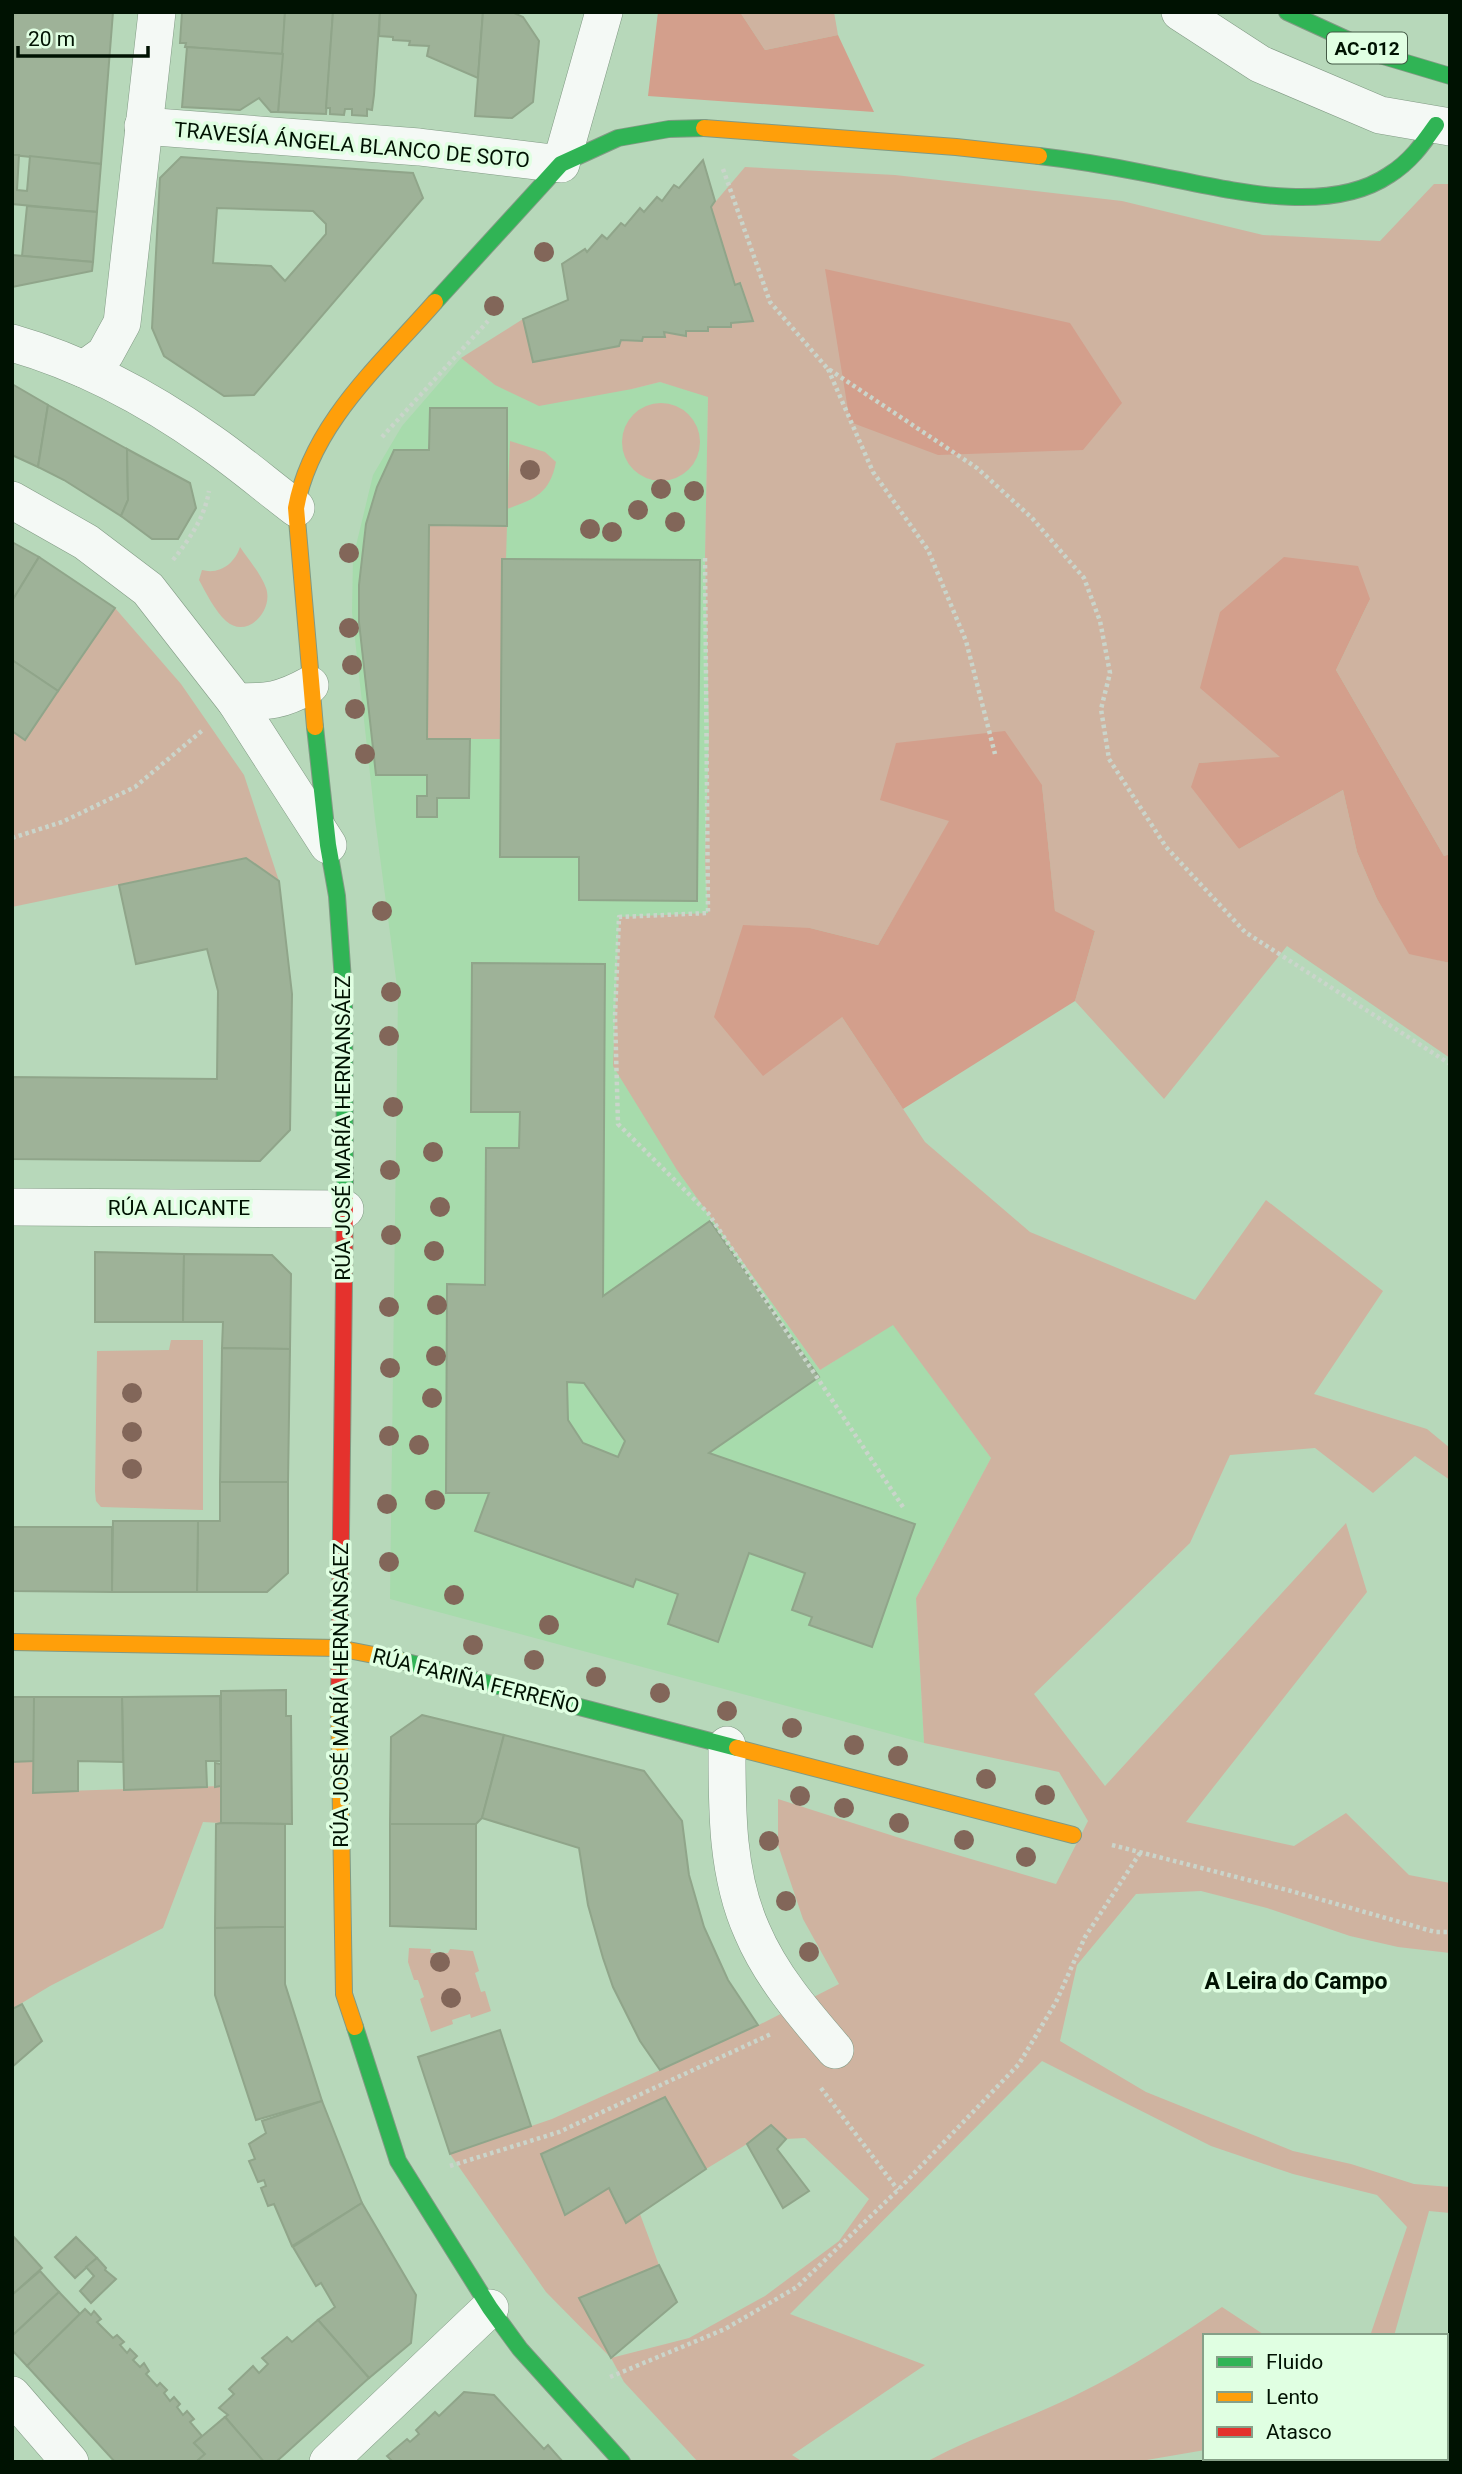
<svg xmlns="http://www.w3.org/2000/svg" width="1462" height="2474" font-family="Roboto,sans-serif">
<rect width="100%" height="100%" fill="#b7d8ba"/>
<polygon fill="#a7dbac" points="461,358 495,385 632,389 660,382 708,396 705,558 709,733 705,860 708,913 677,1170 820,1370 893,1324 991,1458 916,1598 924,1743 390,1599 398,994 375,819 352,612 353,558 373,475 402,426"/>
<g fill="#cfb3a0" fill-rule="evenodd">
<polygon points="740,12 834,12 838,35 765,50"/>
<path d="M745 167 895 175 1122 201 1263 235 1380 241 1434 184H1450V854L1444 856 1336 670 1370 599 1281 758 1199 763 1239 849 1343 790 1357 852 1377 899 1409 953 1450 963V1058L1287 946 1164 1099 1075 1001 1095 931 1055 912 1042 785 950 821 878 945 810 928 842 1017 925 1142 1030 1232 1195 1300 1266 1200 1383 1291 1314 1394 1427 1429 1450 1448V1480L1415 1456 1373 1493 1315 1448 1230 1455 1190 1543 1034 1694 1105 1786 1346 1523 1367 1592 1186 1822 1294 1846 1346 1813 1409 1875 1450 1883V1953L1398 1947 1350 1936 1267 1908 1201 1891 1136 1894 1077 1965 1060 2041 1146 2092 1293 2151 1351 2164 1414 2184 1450 2187V2213L1429 2211 1394 2336H1370L1407 2227 1377 2195 1293 2174 1211 2146 1042 2061 790 2314 925 2365 792 2455 803 2462H698L624 2382 611 2358 546 2292 450 2154 552 2119 751 2029 839 1984 803 1919 778 1845V1799L906 1840 1056 1884 1088 1821 1059 1772 924 1743 916 1598 991 1458 893 1325 820 1370 677 1170 613 1066 619 917 708 913 705 860 709 733 705 558 708 397 660 382 632 389 539 406 495 385 461 358 523 319 534 362 619 346 621 340 642 341 643 337H665L664 332 686 336V331H708V327H731V323L752 321 741 283 735 285 711 207ZM664 2097 706 2169 747 2144 771 2125 786 2139 805 2138 869 2199 839 2241 765 2296 689 2338 611 2358 580 2298 659 2265 640 2214 626 2223 609 2188 565 2214 541 2154Z"/>
<circle cx="661" cy="442" r="39"/>
<path d="M510 441 545 452 556 462C550 493 535 499 507 509Z"/>
<polygon points="429,525 507,526 506,559 502,559 500,739 427,739"/>
<path d="M240 547C248 559 261 574 266 588 274 610 247 640 226 621 215 611 206 593 199 580L202 570C220 575 235 563 240 547Z"/>
<polygon points="115,608 181,684 244,775 279,881 246,858 12,907 12,731 25,739"/>
<polygon points="171,1340 203,1340 203,1510 101,1507 96,1501 95,1491 97,1351 169,1350"/>
<polygon points="34,1761 34,1792 221,1786 221,1823 203,1822 163,1928 50,1986 12,2009 12,1762"/>
<polygon points="409,1948 431,1949 430,1953 448,1953 450,1949 473,1951 479,1971 475,1973 481,1992 485,1991 491,2011 471,2018 470,2014 452,2020 453,2024 431,2032 420,1999 424,1997 418,1980 414,1980 408,1962"/>
<path d="M1222 2307 1266 2336H1205V2450L1135 2462H926C974 2436 1025 2420 1074 2396 1126 2371 1174 2340 1222 2307Z"/>
</g>
<g fill="#d39f8c">
<polygon points="658,12 740,12 765,50 838,35 874,112 648,96"/>
<polygon points="825,269 1070,323 1122,403 1083,450 938,455 850,422"/>
<polygon points="1284,557 1358,566 1370,599 1336,670 1444,856 1450,854 1450,963 1409,954 1377,899 1357,852 1343,790 1239,849 1191,787 1199,763 1280,757 1200,688 1220,612"/>
<polygon points="1005,731 1042,785 1055,911 1095,931 1075,1001 903,1109 842,1017 763,1076 714,1017 743,925 810,928 878,945 949,821 880,800 896,743"/>
</g>
<g fill="#9eb298" stroke="#90a58a" stroke-width="2" fill-rule="evenodd">
<polygon points="12,12 113,12 101,164 12,155"/>
<polygon points="182,12 285,12 283,54 185,47 186,43 180,43"/>
<polygon points="285,12 333,12 326,114 278,112"/>
<polygon points="333,12 380,12 374,95 372,110 367,109 367,116 352,115 352,109 345,109 344,115 330,114 330,108 326,108"/>
<polygon points="380,12 483,12 478,78 427,56 429,46 409,45 410,41 393,40 393,37 379,36"/>
<polygon points="483,12 512,12 523,17 539,41 533,102 512,118 475,116"/>
<polygon points="187,47 283,54 278,112 271,112 259,98 240,110 182,107"/>
<polygon points="12,155 19,155 17,190 27,191 30,156 101,164 97,212 12,204"/>
<path d="M181 157 413 173 423 198 254 395 224 396 164 356 152 328 160 178ZM217 208 313 211 326 224V234L285 281 271 266 213 263Z"/>
<polygon points="703,160 715,201 711,207 735,285 740,283 753,321 731,323 731,327 708,327 708,331 686,331 686,336 664,332 665,337 643,337 642,341 621,340 619,346 533,362 523,319 568,300 562,264 585,249 587,252 602,235 607,239 621,223 625,226 640,208 644,212 657,197 662,201 674,185 679,188"/>
<polygon points="27,206 97,212 93,262 22,256"/>
<polygon points="12,255 93,262 92,271 12,287"/>
<polygon points="12,384 48,405 38,467 12,455"/>
<polygon points="48,405 127,449 128,500 121,516 64,480 38,467"/>
<polygon points="430,408 507,408 507,526 429,525 427,739 470,739 469,798 437,798 437,817 417,817 417,796 427,796 427,775 376,775 359,622 359,585 366,524 377,487 394,450 429,450"/>
<polygon points="127,449 190,483 196,508 178,539 152,539 121,516 128,500"/>
<polygon points="12,542 39,557 12,601"/>
<polygon points="39,557 115,608 58,691 12,660 12,601"/>
<polygon points="502,559 700,560 697,901 579,900 579,857 500,857"/>
<polygon points="12,660 58,691 25,740 12,731"/>
<polygon points="246,858 279,881 292,994 290,1130 260,1161 12,1159 12,1077 217,1079 218,991 207,949 136,964 119,885"/>
<path d="M472 963 605 964 603 1296 710 1221 819 1377 709 1453 915 1524 872 1647 809 1625 812 1617 792 1610 805 1573 749 1553 718 1642 668 1624 678 1594 636 1579 633 1587 475 1531 489 1493H446L447 1284 485 1285 486 1148H519L520 1112H471ZM567 1382 584 1383 625 1441 618 1457 583 1443 568 1420Z"/>
<polygon points="95,1252 184,1254 183,1322 95,1322"/>
<polygon points="184,1254 272,1255 291,1274 290,1349 222,1348 223,1322 183,1322"/>
<polygon points="222,1348 290,1349 288,1482 220,1482"/>
<polygon points="220,1482 288,1482 288,1573 267,1592 197,1592 198,1521 220,1521"/>
<polygon points="113,1521 198,1521 197,1592 112,1592"/>
<polygon points="12,1527 112,1527 112,1592 12,1591"/>
<polygon points="286,1690 286,1716 291,1716 292,1824 221,1823 221,1691"/>
<polygon points="220,1696 221,1761 206,1761 207,1787 124,1790 122,1697"/>
<polygon points="12,1697 34,1697 34,1761 12,1762"/>
<polygon points="34,1697 122,1697 123,1762 78,1761 78,1791 33,1793"/>
<polygon points="422,1715 504,1735 482,1818 476,1824 390,1824 391,1737"/>
<polygon points="504,1735 644,1771 682,1821 689,1875 704,1927 728,1980 758,2025 660,2070 640,2041 613,1987 603,1958 588,1905 579,1848 482,1818"/>
<polygon points="215,1763 221,1764 221,1786 215,1787"/>
<polygon points="221,1823 285,1824 285,1927 215,1928 216,1824"/>
<polygon points="390,1824 476,1824 476,1929 390,1926"/>
<polygon points="266,1927 285,1927 285,1984 322,2101 256,2120 215,1995 215,1928"/>
<polygon points="22,2004 42,2041 12,2067 12,2009"/>
<polygon points="500,2030 531,2126 450,2154 418,2057"/>
<polygon points="665,2097 706,2169 626,2223 609,2188 565,2215 541,2154"/>
<polygon points="322,2101 362,2203 292,2246 274,2204 268,2206 261,2188 266,2186 264,2180 258,2182 249,2161 255,2159 249,2144 266,2133 262,2121"/>
<polygon points="771,2125 786,2139 777,2149 809,2191 783,2208 747,2144"/>
<polygon points="362,2203 416,2295 411,2343 369,2378 318,2320 335,2307 321,2283 316,2286 293,2247"/>
<polygon points="12,2235 42,2268 12,2295"/>
<polygon points="76,2237 97,2258 75,2278 55,2257"/>
<polygon points="97,2258 106,2268 105,2270 116,2279 91,2303 80,2291 94,2276 86,2267"/>
<polygon points="659,2265 677,2302 611,2358 579,2298"/>
<polygon points="40,2271 59,2292 12,2336 12,2295"/>
<polygon points="59,2292 80,2314 27,2366 12,2350 12,2336"/>
<polygon points="85,2309 91,2315 94,2311 101,2319 97,2322 113,2338 117,2335 124,2342 120,2345 127,2353 130,2349 137,2356 133,2360 140,2367 144,2363 149,2371 146,2374 157,2386 160,2383 167,2390 164,2393 170,2401 174,2397 180,2404 177,2407 183,2415 187,2411 194,2419 190,2422 202,2436 194,2443 205,2454 196,2462 115,2462 27,2366"/>
<polygon points="318,2320 369,2378 276,2462 264,2462 225,2417 228,2415 219,2408 234,2394 229,2389 253,2366 259,2373 268,2364 262,2358 287,2337 292,2342"/>
<polygon points="464,2392 494,2395 544,2449 548,2445 563,2462 389,2462 391,2460 387,2456 407,2439 410,2442 419,2434 416,2430 435,2412 439,2416"/>
<polygon points="225,2417 264,2462 196,2462 205,2454 194,2443"/>
</g>
<g fill="none" stroke-linecap="round" stroke-linejoin="round">
<defs>
<g id="street">
<polyline points="1180,12 1260,64 1380,115 1450,127"/>
<polyline points="143,126 419,147 561,164 604,12"/>
<path d="M12 343C82 363 151 400 210 442 239 462 267 486 296 508"/>
<polyline points="84,369 105,354 122,323 157,12"/>
<polyline points="12,500 86,542 148,589 236,702 328,845"/>
<path d="M236 702C268 702 281 701 310 685"/>
<polyline points="12,1207 345,1209"/>
<path d="M727 1745C727 1807 726 1873 752 1931 771 1976 804 2014 835 2050"/>
<polyline points="12,2395 70,2462"/>
<polyline points="328,2462 490,2308"/>
<polyline points="1449,2462 1450,2462"/>
</g>
<g id="fast">
<polyline points="1287,12 1383,56 1450,76"/>
<path d="M1039 156C1074 160 1109 166 1144 173 1215 186 1324 219 1389 175 1410 162 1422 145 1436 125"/>
<polyline points="435,302 561,164 618,138 669,129 704,128"/>
<polyline points="315,727 328,845 337,896 344,995 345,1198"/>
<polyline points="399,1660 737,1748"/>
<polyline points="355,2027 398,2161 490,2308 520,2349 622,2462"/>
</g>
<g id="slow">
<polyline points="704,128 956,147 1039,156"/>
<path d="M315 727 296 508C311 424 381 364 435 302"/>
<polyline points="12,1642 338,1648 399,1660"/>
<polyline points="339,1697 344,1994 355,2027"/>
<polyline points="737,1748 1073,1835"/>
</g>
<polyline id="jam" points="339,1697 345,1198"/>
</defs>
<use href="#street" stroke="#819a84" stroke-width="38"/>
<use href="#fast" stroke="#819a84" stroke-width="18"/>
<use href="#slow" stroke="#819a84" stroke-width="18"/>
<use href="#jam" stroke="#819a84" stroke-width="18"/>
<g stroke="#cad5cb" stroke-width="4.5" stroke-dasharray="3.5 3.5" stroke-linecap="butt">
<polyline points="723,169 770,302 827,368 977,468 1032,518 1084,578 1100,621 1110,673 1101,709 1109,759 1166,847 1245,932 1450,1064"/>
<polyline points="828,369 873,472 928,550 966,641 995,754"/>
<polyline points="382,437 488,321"/>
<polyline points="705,558 708,913 619,917 615,1016 618,1124 708,1213 903,1507"/>
<path d="M173 560C190 538 204 519 209 491"/>
<polyline points="12,838 62,822 135,787 204,729"/>
<polyline points="1112,1845 1291,1891 1435,1932 1450,1932"/>
<polyline points="821,2088 898,2190"/>
<polyline points="450,2166 559,2132 771,2034"/>
<polyline points="610,2377 725,2329 797,2287 898,2190 1019,2064 1056,2002 1085,1937 1140,1853"/>
</g>
<use href="#street" stroke="#f4f9f5" stroke-width="37"/>
<use href="#fast" stroke="#30b455" stroke-width="16"/>
<use href="#slow" stroke="#ff9f0a" stroke-width="16"/>
<use href="#jam" stroke="#e5322d" stroke-width="16"/>
</g>
<g fill="#826659">
<circle cx="544" cy="252" r="10"/>
<circle cx="494" cy="306" r="10"/>
<circle cx="530" cy="470" r="10"/>
<circle cx="661" cy="489" r="10"/>
<circle cx="694" cy="491" r="10"/>
<circle cx="638" cy="510" r="10"/>
<circle cx="675" cy="522" r="10"/>
<circle cx="590" cy="529" r="10"/>
<circle cx="612" cy="532" r="10"/>
<circle cx="349" cy="553" r="10"/>
<circle cx="349" cy="628" r="10"/>
<circle cx="352" cy="665" r="10"/>
<circle cx="355" cy="709" r="10"/>
<circle cx="365" cy="754" r="10"/>
<circle cx="382" cy="911" r="10"/>
<circle cx="391" cy="992" r="10"/>
<circle cx="389" cy="1036" r="10"/>
<circle cx="393" cy="1107" r="10"/>
<circle cx="433" cy="1152" r="10"/>
<circle cx="390" cy="1170" r="10"/>
<circle cx="440" cy="1207" r="10"/>
<circle cx="391" cy="1235" r="10"/>
<circle cx="434" cy="1251" r="10"/>
<circle cx="437" cy="1305" r="10"/>
<circle cx="389" cy="1307" r="10"/>
<circle cx="436" cy="1356" r="10"/>
<circle cx="390" cy="1368" r="10"/>
<circle cx="132" cy="1393" r="10"/>
<circle cx="432" cy="1398" r="10"/>
<circle cx="132" cy="1432" r="10"/>
<circle cx="389" cy="1436" r="10"/>
<circle cx="419" cy="1445" r="10"/>
<circle cx="132" cy="1469" r="10"/>
<circle cx="435" cy="1500" r="10"/>
<circle cx="387" cy="1504" r="10"/>
<circle cx="389" cy="1562" r="10"/>
<circle cx="454" cy="1595" r="10"/>
<circle cx="549" cy="1625" r="10"/>
<circle cx="473" cy="1645" r="10"/>
<circle cx="534" cy="1660" r="10"/>
<circle cx="596" cy="1677" r="10"/>
<circle cx="660" cy="1693" r="10"/>
<circle cx="727" cy="1711" r="10"/>
<circle cx="792" cy="1728" r="10"/>
<circle cx="854" cy="1745" r="10"/>
<circle cx="898" cy="1756" r="10"/>
<circle cx="986" cy="1779" r="10"/>
<circle cx="1045" cy="1795" r="10"/>
<circle cx="800" cy="1796" r="10"/>
<circle cx="844" cy="1808" r="10"/>
<circle cx="899" cy="1823" r="10"/>
<circle cx="964" cy="1840" r="10"/>
<circle cx="769" cy="1841" r="10"/>
<circle cx="1026" cy="1857" r="10"/>
<circle cx="786" cy="1901" r="10"/>
<circle cx="809" cy="1952" r="10"/>
<circle cx="440" cy="1962" r="10"/>
<circle cx="451" cy="1998" r="10"/>
</g>
<g text-anchor="middle" stroke-width="7" stroke-linejoin="round" paint-order="stroke">
<rect fill="#e0ffe2" stroke="#435945" stroke-width="2" x="1327" y="32.5" width="80" height="31" rx="5"/>
<g font-size="19" font-weight="bold" fill="#001202">
<text x="1367" y="55">AC-012</text>
</g>
<g font-size="21" fill="#001202" stroke="#e0ffe2">
<text transform="translate(352 145) rotate(5)" y="7">TRAVESÍA ÁNGELA BLANCO DE SOTO</text>
<text transform="translate(343 1128) rotate(-90)" y="7">RÚA JOSÉ MARÍA HERNANSÁEZ</text>
<text x="179" y="1215">RÚA ALICANTE</text>
<text transform="translate(476 1681) rotate(14)" y="7">RÚA FARIÑA FERREÑO</text>
<text transform="translate(341 1695) rotate(-90)" y="7">RÚA JOSÉ MARÍA HERNANSÁEZ</text>
</g>
<g font-size="23" font-weight="bold" fill="#001202" stroke="#e0ffe2">
<text x="1296" y="1989">A Leira do Campo</text>
</g>
</g>
<rect width="1462" height="2474" fill="none" stroke="#001202" stroke-width="28"/>
<rect x="1203" y="2334" width="245" height="126" fill="#e0ffe2" stroke="#86a088" stroke-width="2"/>
<rect x="1217" y="2357" width="35" height="10" fill="#30b455" stroke="#86a088" stroke-width="2"/>
<text x="1266" y="2369" font-size="21" fill="#001202">Fluido</text>
<rect x="1217" y="2392" width="35" height="10" fill="#ff9f0a" stroke="#86a088" stroke-width="2"/>
<text x="1266" y="2404" font-size="21" fill="#001202">Lento</text>
<rect x="1217" y="2427" width="35" height="10" fill="#e5322d" stroke="#86a088" stroke-width="2"/>
<text x="1266" y="2439" font-size="21" fill="#001202">Atasco</text>
<path d="M18 46v10h130v-10" fill="none" stroke="#001202" stroke-width="3.5"/>
<text x="28" y="46" font-size="21" fill="#001202" stroke="#e0ffe2" stroke-width="5" paint-order="stroke">20 m</text>
</svg>
